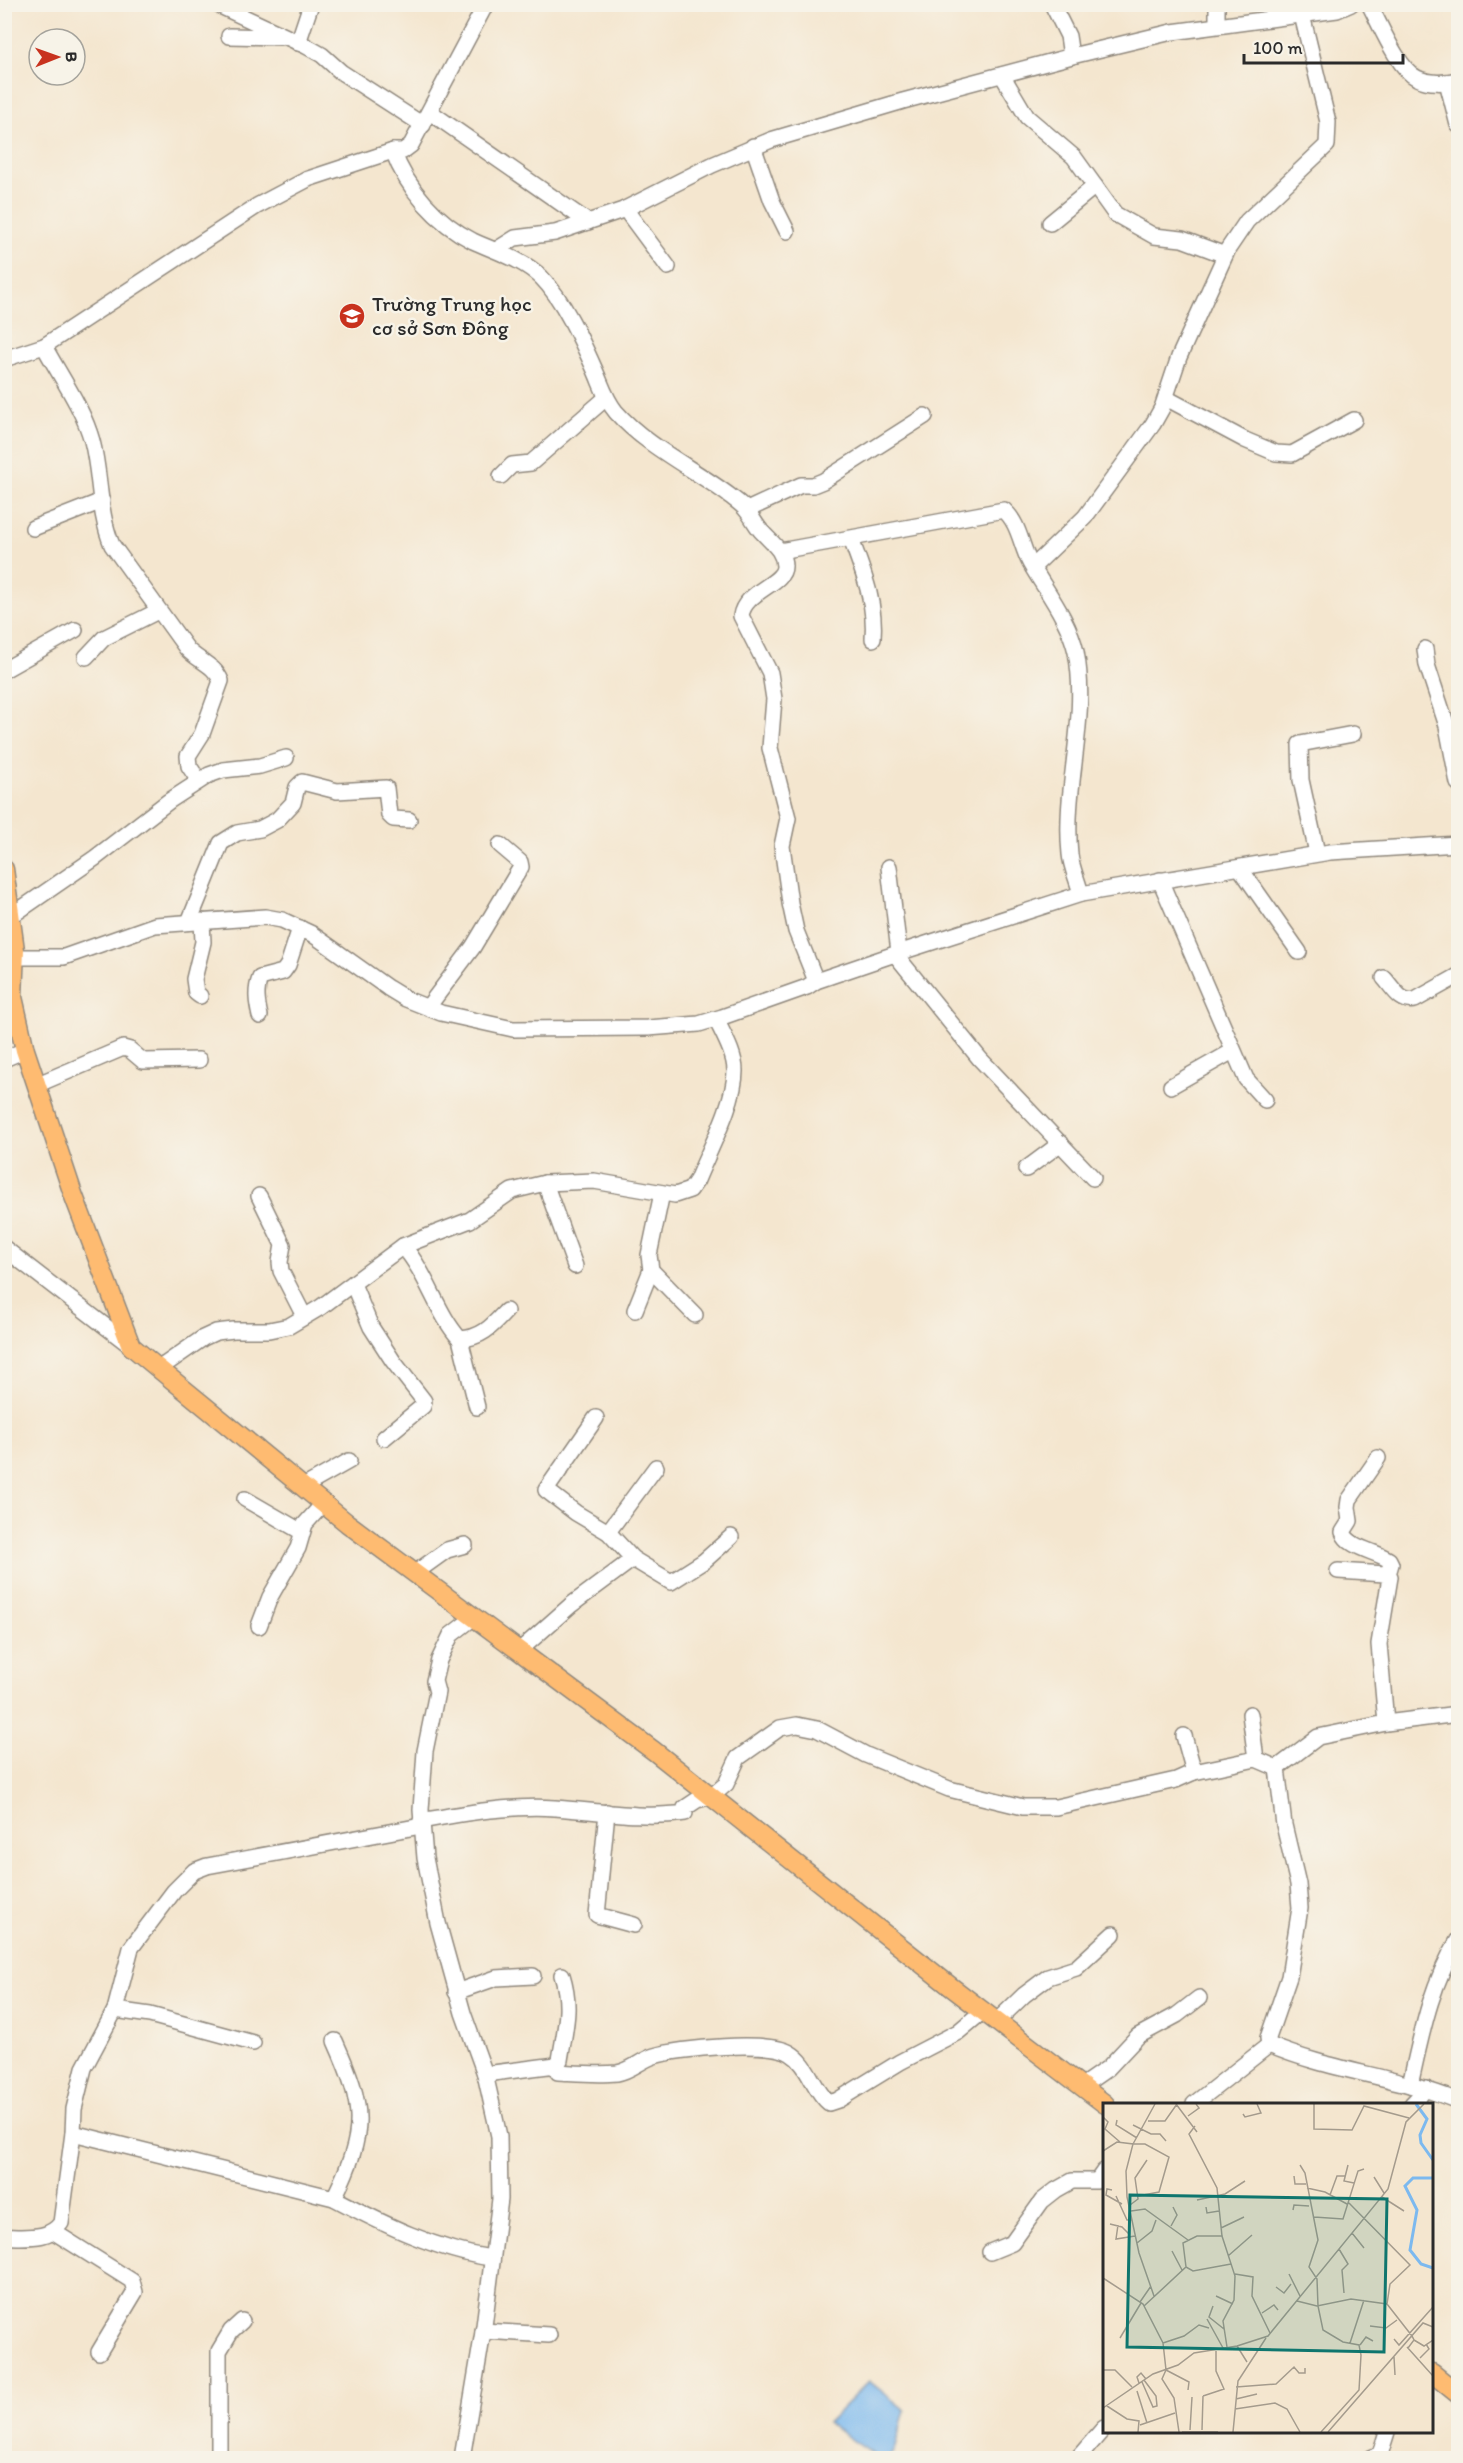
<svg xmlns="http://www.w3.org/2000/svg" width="1463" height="2463" font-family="Itim,sans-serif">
<rect width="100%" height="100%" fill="#f7f3e8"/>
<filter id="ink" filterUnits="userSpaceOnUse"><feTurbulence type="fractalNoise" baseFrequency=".0167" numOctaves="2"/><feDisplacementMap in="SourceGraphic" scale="12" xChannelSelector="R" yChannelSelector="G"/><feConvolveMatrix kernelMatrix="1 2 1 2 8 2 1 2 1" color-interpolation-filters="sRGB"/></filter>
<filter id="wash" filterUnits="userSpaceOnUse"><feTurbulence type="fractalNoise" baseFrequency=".008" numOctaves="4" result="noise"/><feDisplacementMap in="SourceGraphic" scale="24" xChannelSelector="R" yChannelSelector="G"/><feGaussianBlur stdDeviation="1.35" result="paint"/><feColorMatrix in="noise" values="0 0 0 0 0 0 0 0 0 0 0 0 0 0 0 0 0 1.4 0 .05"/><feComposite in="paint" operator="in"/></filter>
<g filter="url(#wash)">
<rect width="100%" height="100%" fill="#f4e6cf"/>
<polygon fill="#7cb9ef" stroke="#54728d" stroke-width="1.5" points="869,2381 905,2410 894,2450 889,2458 879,2458 827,2423"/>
</g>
<g filter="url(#ink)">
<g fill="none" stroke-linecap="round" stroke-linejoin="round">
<defs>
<g id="minor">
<polyline points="216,4 306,46 322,55 341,72 423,125"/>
<polyline points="1052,4 1068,36 1071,56"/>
<path d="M1369 4C1380 24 1398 69 1417 78 1429 84 1446 83 1458 80"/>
<polyline points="1217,25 1217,4"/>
<polyline points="229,36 280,37"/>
<polyline points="298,43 311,4"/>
<polyline points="1002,75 1027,117 1074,157 1115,214 1154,236 1182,239 1225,255"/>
<polyline points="1447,82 1458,125"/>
<polyline points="430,112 588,222"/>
<polyline points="753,146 772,201 787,231"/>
<path d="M393 151C407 189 437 223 473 241 497 252 522 259 541 277 563 299 581 339 594 368 601 383 605 399 616 412 647 447 693 468 730 496 735 500 743 505 747 511 753 518 756 526 763 533 772 543 784 551 784 566 785 584 744 591 741 616L770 673 774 699 770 748 788 818 782 846 790 903 796 931 816 981"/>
<polyline points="625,209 668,267"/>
<polyline points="1050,223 1095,186"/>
<polyline points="496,250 515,238 555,233 623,210 712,165 771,140 903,101 1076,55 1172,32 1337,10 1351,4"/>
<path d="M44 346C60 376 83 408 92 441 101 475 98 512 112 545L187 649C198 661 215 665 221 681L202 734 188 756 189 766 199 781"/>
<polyline points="4,359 44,346 257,206 308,179 393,151 403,151 411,145 486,4"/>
<polyline points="1166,398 1245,440 1276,453 1292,454 1354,420"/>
<polyline points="501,476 512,465 531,463 606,398"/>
<polyline points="747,510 801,485 813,485 823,481 925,416"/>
<polyline points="33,528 102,501"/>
<path d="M851 539C863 572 876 602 873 639"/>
<path d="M780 551 1004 510C1019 523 1021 546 1030 563 1046 591 1069 620 1076 652 1089 719 1063 787 1070 854 1071 867 1078 881 1081 894"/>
<polyline points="1033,567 1085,517 1153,424 1162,408 1179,357 1228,249 1247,221 1327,145 1328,122 1302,15"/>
<polyline points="1425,649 1427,665 1447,726 1458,783"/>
<polyline points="86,657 104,638 158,611"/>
<polyline points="4,670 75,630"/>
<polyline points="1317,853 1301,780 1300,744 1353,734"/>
<polyline points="889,867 899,952"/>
<polyline points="1240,868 1299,952"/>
<polyline points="1160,880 1246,1079 1265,1100"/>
<polyline points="11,916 95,858 169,801 209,775 223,770 260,766 286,758"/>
<polyline points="189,922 221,843 237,833 260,829 277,820 293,803 297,787 302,782 337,791 386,788 389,815 393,819 409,820"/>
<polyline points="895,954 980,1059 1093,1178"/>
<polyline points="15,957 64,957 155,925 265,917 282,920 312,934 388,988 406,999 441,1013 513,1029 648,1028 699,1024 722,1017 807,987 816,981 895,954 1081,894 1330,852 1458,844"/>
<path d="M1384 978C1394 989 1400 1003 1415 1000L1458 976"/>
<polyline points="200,996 196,993 194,979 203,942 202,921"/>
<polyline points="428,1007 473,947 521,867 520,862 500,845"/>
<path d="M260 1016C257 1003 255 991 260 978L283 972 288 965 300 928"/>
<polyline points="4,1059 25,1050"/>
<polyline points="36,1085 123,1048 130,1050 143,1061 199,1060"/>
<polyline points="1171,1086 1233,1051"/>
<polyline points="1026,1169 1061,1143"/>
<polyline points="545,1183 575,1266"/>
<polyline points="662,1193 649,1255 651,1270 695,1315"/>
<polyline points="259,1196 283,1245 280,1262 281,1271 304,1316"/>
<path d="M403 1246C428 1275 437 1314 460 1339 482 1338 492 1326 506 1311"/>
<polyline points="4,1248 131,1346"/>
<polyline points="353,1284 371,1327 393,1361 424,1401 423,1406 384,1438"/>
<polyline points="635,1310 651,1270"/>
<polyline points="460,1339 477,1407"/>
<path d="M160 1368 203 1338 216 1332 234 1330H269L289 1326 321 1307 403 1246 470 1220 512 1191 545 1183 594 1181 675 1195 690 1190 697 1180C709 1150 735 1103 735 1071 735 1054 723 1034 716 1019"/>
<polyline points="596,1418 546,1490 576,1513 608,1532 633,1559"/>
<path d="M1378 1458 1349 1500 1348 1507 1350 1521 1343 1532C1348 1548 1376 1551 1389 1560L1391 1564 1388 1574"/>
<polyline points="303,1487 349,1461"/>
<polyline points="245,1499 302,1532"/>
<polyline points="608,1532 656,1467"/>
<polyline points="1338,1571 1385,1574 1390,1577 1379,1644 1386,1723"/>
<polyline points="415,1573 447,1550 465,1545"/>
<polyline points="259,1626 270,1597 298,1548 305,1524 323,1504"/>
<polyline points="519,1651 571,1605 633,1559 671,1582 704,1561 731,1537"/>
<polyline points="1250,1714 1256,1759"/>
<polyline points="1184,1736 1194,1772"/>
<path d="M1277 1768 1284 1825 1298 1884 1300 1908 1289 1977 1268 2038 1269 2045C1330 2071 1397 2076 1458 2101"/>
<polyline points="607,1812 597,1915 634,1925"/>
<path d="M421 1821C464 1813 511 1805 555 1808 598 1811 642 1819 685 1813V1808L697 1800 712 1796 726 1784 738 1758 780 1728 797 1725 817 1729 866 1755 949 1789 1023 1807H1056L1176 1780 1194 1772 1256 1759 1277 1768 1318 1737 1386 1723 1458 1714"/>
<polyline points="456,1992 496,1978 533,1976"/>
<polyline points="115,2010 150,2015 253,2043"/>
<polyline points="996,2022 1024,1995 1048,1977 1076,1968 1113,1934"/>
<path d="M556 2065 558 2072C577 2073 598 2075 617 2073 631 2071 641 2060 654 2056 679 2048 769 2040 790 2053 809 2064 813 2090 829 2103L838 2100 900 2062 958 2032 983 2011"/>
<path d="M485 2074 556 2065 560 2060C565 2028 572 2007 562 1975"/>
<path d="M1410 2085C1422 2032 1430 1987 1458 1940"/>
<polyline points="1082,2086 1108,2068 1138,2036 1177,2015 1199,1998"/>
<polyline points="1194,2104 1269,2045"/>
<polyline points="1412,2104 1426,2089"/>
<path d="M73 2133 334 2198C383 2224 436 2250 491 2258"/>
<path d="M334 2198C367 2130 365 2108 335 2041"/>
<polyline points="54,2232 132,2281 135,2292 99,2352"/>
<path d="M4 2237C25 2236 48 2241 61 2223L73 2133 74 2109 84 2068 115 2010 131 1948 174 1891 194 1871 207 1866 421 1826"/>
<polyline points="990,2252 1012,2243 1042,2201 1056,2190 1072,2181 1097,2181 1104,2171"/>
<polyline points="483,2331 549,2335"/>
<polyline points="219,2458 219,2351 231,2331 242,2321"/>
<polyline points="462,2458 484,2326 500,2199 499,2136 485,2074 463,2013 438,1923 425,1858 421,1810 425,1751 437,1692 434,1681 439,1660 451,1635 473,1618"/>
<polyline points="1078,2458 1104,2428"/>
<polyline points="1371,2458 1380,2454 1387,2432"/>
</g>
<g id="major">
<polyline points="4,869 15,950 13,997 25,1050 73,1194 131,1346 347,1523 654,1751 950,1986 1105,2104"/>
<polyline points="1432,2373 1458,2394"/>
</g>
</defs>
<use href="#minor" stroke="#90887d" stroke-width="18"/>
<use href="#major" stroke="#90887d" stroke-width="21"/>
<use href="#minor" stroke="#fff" stroke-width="15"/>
<use href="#major" stroke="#febb71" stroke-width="18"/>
</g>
</g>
<defs>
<symbol id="school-disc" viewBox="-11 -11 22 22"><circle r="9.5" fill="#c8321e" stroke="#f7f3e8"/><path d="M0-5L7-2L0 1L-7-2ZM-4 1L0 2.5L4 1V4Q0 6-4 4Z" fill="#fff"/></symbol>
</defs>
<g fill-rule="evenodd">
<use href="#school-disc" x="337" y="301" width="30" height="30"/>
</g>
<g text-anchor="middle" stroke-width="5" stroke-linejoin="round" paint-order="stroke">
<g font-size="21" fill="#2b2b2b" stroke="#f7f3e8" text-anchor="start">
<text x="372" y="311">Trường Trung học<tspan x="372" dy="24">cơ sở Sơn Đông</tspan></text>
</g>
</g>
<g transform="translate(1103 2103)">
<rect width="330" height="330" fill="#f4e6cf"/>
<path fill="none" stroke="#7cb9ef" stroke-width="3" d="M313 1 324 16 317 32 318 40 330 57M330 75H310L302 83 314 107 307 147 318 161 330 165"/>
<path fill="none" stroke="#a49b8d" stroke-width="1.5" d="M73 1 94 29M211 1V26L249 27 261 3 306 15M140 11 142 14 158 10 154 1M85 13 96 5 93 1M0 14 5 19 2 26 17 39M14 17 13 22 34 35M45 18H62L74 1M30 22 48 31H57L63 38M92 23 86 31 114 85 119 133 132 173 131 197 120 218 124 244M30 41H42L66 54 56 89 35 93M30 41 52 1M0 48 14 39 30 41 23 68 24 94 36 150 51 193M197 62 202 70 215 137 206 164 214 176 215 203M245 62 241 78 251 80M191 73 192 81H203M271 74 281 90M204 85 222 89 244 101M9 87 4 86 3 92 19 101M227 92 234 73H242M13 93 24 117H29M279 94 301 108M94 97 122 91 142 78M245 99 307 162 287 181 284 201M27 102 35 96 32 75 44 57M103 104 104 110 116 108M190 107 191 102 206 103M28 108 42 106 85 137M211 114 240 116 255 68 261 66M7 121 19 124 26 131M15 122 13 136 32 133M68 123 74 112 70 104M118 125 141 114M249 130 261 145M34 140 49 128 53 117M236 146 245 161 239 167 241 190M69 148 79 167M125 153 149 132M83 164 80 140 94 133H119M132 171 150 174 149 193 167 230M186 171 197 193M0 175 40 201 60 240 63 267 59 276 71 295 76 329M173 184 181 190 188 181M113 193 130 201M194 198 214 203 248 196 284 201 309 233 311 237 305 245M37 199 48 183M41 203 83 164 90 168 128 161M110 203 106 214 121 226M215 203 220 227 240 239 256 242 258 252 256 287 218 329M159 210 171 202 175 207M104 216 120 245M267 223 283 225 294 217M17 235 38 200M291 236 296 242 330 204M311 237 321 243 330 237V228M60 240 81 233 96 222 106 225M247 240 261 197M257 242 263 234 270 238M134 243 144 259M304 244 330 273M291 254 292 272M317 255 326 246 323 241M0 267H12L29 284M63 267 86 279 85 287M39 279 50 304 54 303 53 293 41 277M36 280 34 274 38 270 43 276M133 284 173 281 191 264 196 270H202V265M34 288 44 320M100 293 121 286 113 268V245M133 296 154 291M4 303 24 316 36 318 35 329M0 305 50 271 75 262 91 250 134 243 165 233 285 86 303 19 321 1M132 306 172 300 184 306 197 329M37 322 72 310M87 327 89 294M99 327 100 293M79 329H115M130 329 135 278 163 235M225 329 320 220 330 224"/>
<path fill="#0f766e" fill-opacity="0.15" stroke="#0f766e" stroke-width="3" d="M27 92 284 96 281 249 24 244Z"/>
<rect width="330" height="330" fill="none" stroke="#2b2b2b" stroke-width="3"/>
</g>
<rect width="1463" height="2463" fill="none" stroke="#f7f3e8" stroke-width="24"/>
<g transform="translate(57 57) rotate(89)"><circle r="28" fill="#f7f3e8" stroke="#a5a39c" stroke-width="1.5"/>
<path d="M0-4.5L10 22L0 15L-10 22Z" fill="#c8321e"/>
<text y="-9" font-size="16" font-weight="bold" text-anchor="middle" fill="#2b2b2b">B</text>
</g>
<path d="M1244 54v9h159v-9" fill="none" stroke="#2b2b2b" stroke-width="3"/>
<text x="1253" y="54" font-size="18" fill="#2b2b2b" stroke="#f7f3e8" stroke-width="4.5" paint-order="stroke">100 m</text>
</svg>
